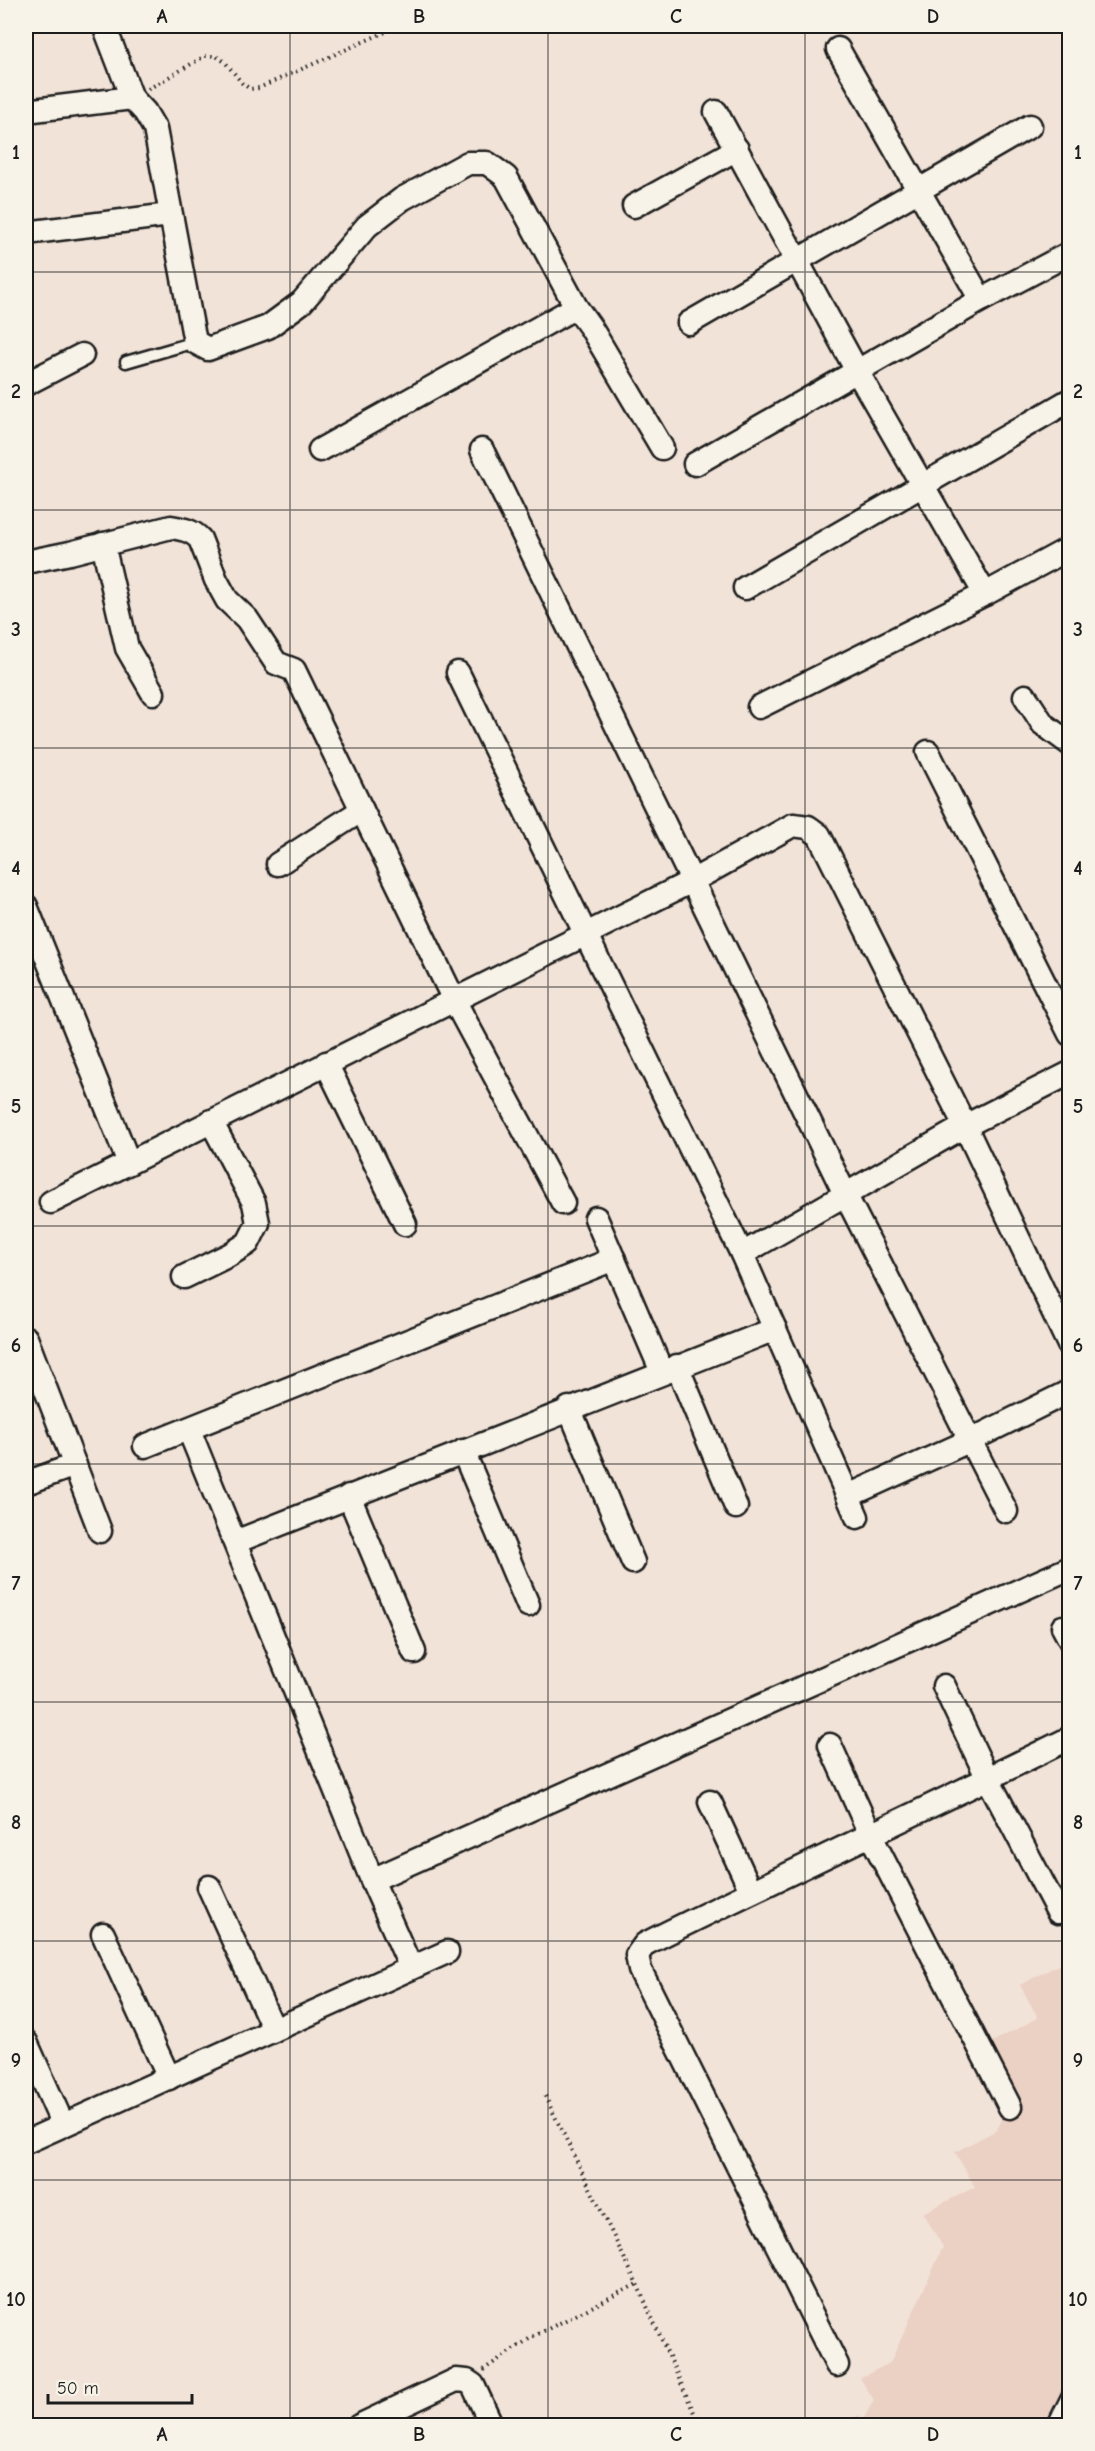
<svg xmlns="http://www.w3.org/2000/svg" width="1095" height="2451" font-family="'Comic Neue',sans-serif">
<rect width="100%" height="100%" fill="#f2e3d8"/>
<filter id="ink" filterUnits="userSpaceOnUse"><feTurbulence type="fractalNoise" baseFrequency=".0167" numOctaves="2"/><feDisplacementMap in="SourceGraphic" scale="12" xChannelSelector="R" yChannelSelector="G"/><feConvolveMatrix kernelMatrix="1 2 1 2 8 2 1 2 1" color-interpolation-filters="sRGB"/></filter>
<g filter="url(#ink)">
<polygon fill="#ebd0c4" points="1068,1960 1069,2425 839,2426 859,2415 862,2421 874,2400 860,2378 890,2363 943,2247 923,2213 975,2187 955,2152 997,2130 1013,2096 986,2045 1038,2018 1020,1985"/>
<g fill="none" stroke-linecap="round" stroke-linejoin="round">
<defs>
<g id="lane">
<polyline points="126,362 195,342"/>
<polyline points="1052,2426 1070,2390"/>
</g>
<g id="street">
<polyline points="105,28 132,98 145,112 155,129 195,342 208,349 268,327 302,302 367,226 402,199 468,163 487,163 506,177 576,307 591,328 662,448"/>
<polyline points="838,49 981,300"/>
<polyline points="26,111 132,98"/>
<polyline points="716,112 857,371 985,594"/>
<polyline points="634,206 737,149"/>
<polyline points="26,233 170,215"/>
<polyline points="689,323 1030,126"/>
<polyline points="26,384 82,355"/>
<polyline points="320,450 576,307"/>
<polyline points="482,450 845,1194 1006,1511"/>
<polyline points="695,464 981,300 1070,253"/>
<polyline points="103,544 127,648 153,693"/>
<path d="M26 562 70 553 171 527C182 529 192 530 200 539L216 580 227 600 247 619 276 663 294 670 454 1000 563 1203"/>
<polyline points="745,588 1070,400"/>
<polyline points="458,673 742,1254 857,1517"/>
<polyline points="1025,696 1043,724 1070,744"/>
<polyline points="759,707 985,594 1070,548"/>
<polyline points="928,752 1070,1034"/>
<polyline points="278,864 362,810"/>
<polyline points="26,906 129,1163"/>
<polyline points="326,1063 405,1224"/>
<polyline points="51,1202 692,881 793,825 808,827 819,835 965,1126 1070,1347"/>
<polyline points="596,1218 662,1372"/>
<polyline points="742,1254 965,1126 1070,1073"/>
<polyline points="184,1277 229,1255 248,1243 258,1223 254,1203 211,1121"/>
<polyline points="26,1338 100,1531"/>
<polyline points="677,1366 736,1507"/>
<polyline points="569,1408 633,1562"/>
<polyline points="189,1430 372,1880 411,1968"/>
<polyline points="145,1446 614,1259"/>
<polyline points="463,1451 528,1605"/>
<polyline points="26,1483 75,1465"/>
<polyline points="349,1496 414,1652"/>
<polyline points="848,1496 971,1440 1070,1391"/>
<polyline points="235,1542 775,1329"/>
<polyline points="1063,1627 1070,1640"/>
<polyline points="944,1686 988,1779 1058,1912"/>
<polyline points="830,1745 871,1836 1010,2107"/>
<polyline points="710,1802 751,1891"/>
<polyline points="372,1880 1070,1568"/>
<polyline points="209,1887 274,2030"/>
<polyline points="103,1934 169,2078"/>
<polyline points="26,2042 63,2125"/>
<polyline points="26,2142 447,1952"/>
<path d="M837 2365 640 1970 637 1955 645 1944C786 1874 929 1808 1070 1738"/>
<polyline points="359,2426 456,2380 467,2381 473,2385 492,2426"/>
</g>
</defs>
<use href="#lane" stroke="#1c1c1c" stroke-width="15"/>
<use href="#street" stroke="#1c1c1c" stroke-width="27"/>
<g stroke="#1c1c1c" stroke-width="4" stroke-dasharray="1.5 4.5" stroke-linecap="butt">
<polyline points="148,89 205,56 216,56 225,62 242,83 250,89 259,88 399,26"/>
<polyline points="545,2096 637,2284 700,2426"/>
<polyline points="483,2370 532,2337 637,2284"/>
</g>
<use href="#lane" stroke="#f7f3e8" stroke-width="10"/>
<use href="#street" stroke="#f7f3e8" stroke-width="22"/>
</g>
</g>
<path fill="none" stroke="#1c1c1c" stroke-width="1.5" stroke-opacity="0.55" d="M290 26V2426M548 26V2426M805 26V2426M26 272H1070M26 510H1070M26 748H1070M26 987H1070M26 1226H1070M26 1464H1070M26 1702H1070M26 1941H1070M26 2180H1070"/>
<rect width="1095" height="2451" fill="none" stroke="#f7f3e8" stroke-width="66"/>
<path d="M48 2394v9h144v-9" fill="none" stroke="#1c1c1c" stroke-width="3"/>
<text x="57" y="2394" font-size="18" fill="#1c1c1c" stroke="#f7f3e8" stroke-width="4.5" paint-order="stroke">50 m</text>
<rect x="33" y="33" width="1029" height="2385" fill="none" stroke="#1c1c1c" stroke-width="2"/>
<g font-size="20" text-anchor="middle" font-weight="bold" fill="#1c1c1c">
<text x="162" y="23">A</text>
<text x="419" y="23">B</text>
<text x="676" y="23">C</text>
<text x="933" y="23">D</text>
<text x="16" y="159">1</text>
<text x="1078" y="159">1</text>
<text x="16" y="398">2</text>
<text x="1078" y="398">2</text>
<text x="16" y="636">3</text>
<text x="1078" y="636">3</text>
<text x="16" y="875">4</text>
<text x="1078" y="875">4</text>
<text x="16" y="1113">5</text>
<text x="1078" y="1113">5</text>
<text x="16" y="1352">6</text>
<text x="1078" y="1352">6</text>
<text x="16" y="1590">7</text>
<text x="1078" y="1590">7</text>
<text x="16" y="1829">8</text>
<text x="1078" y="1829">8</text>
<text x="16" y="2067">9</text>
<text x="1078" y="2067">9</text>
<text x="16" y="2306">10</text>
<text x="1078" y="2306">10</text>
<text x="162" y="2441">A</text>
<text x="419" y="2441">B</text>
<text x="676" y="2441">C</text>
<text x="933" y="2441">D</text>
</g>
</svg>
